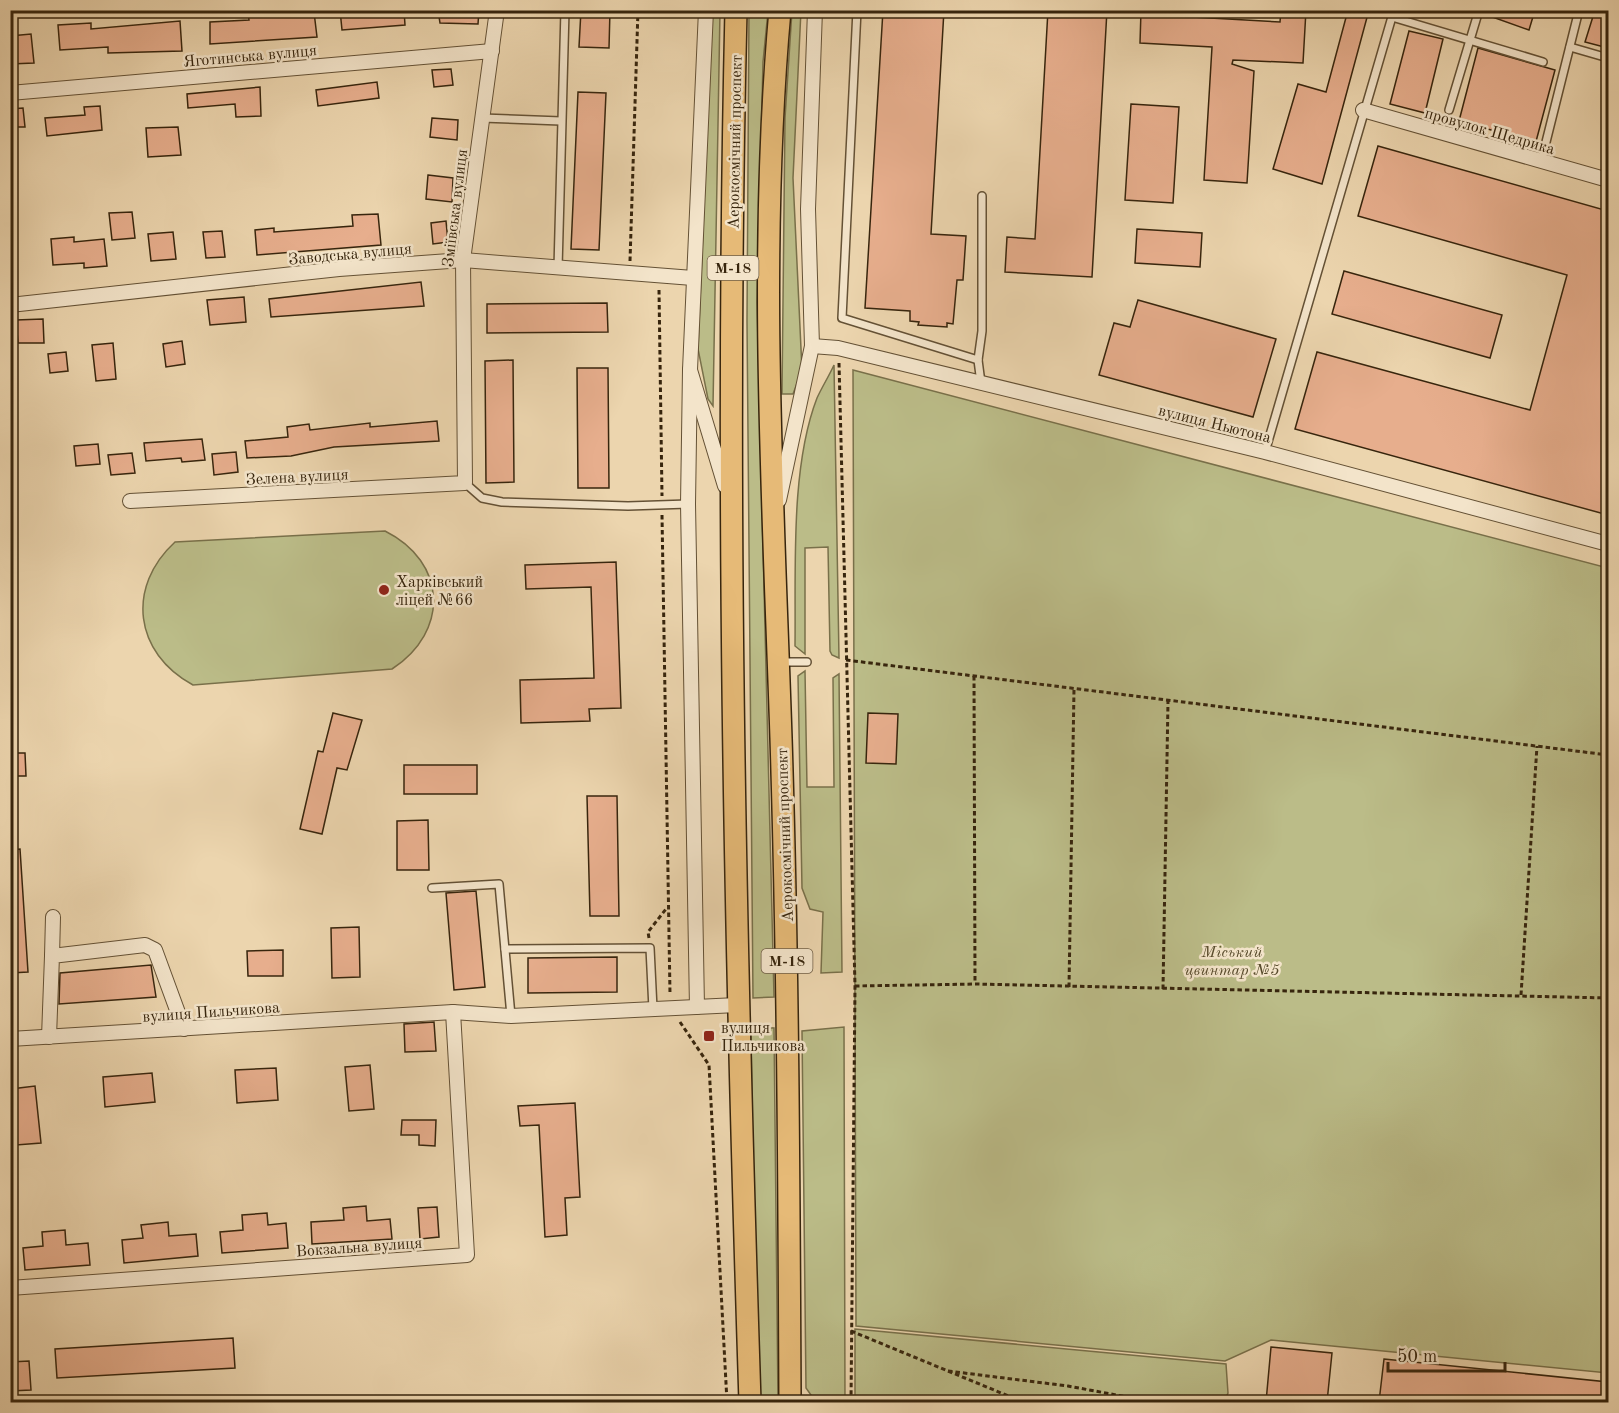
<svg xmlns="http://www.w3.org/2000/svg" width="1619" height="1413" font-family="'Old Standard TT',serif">
<rect width="100%" height="100%" fill="#ecd5ae"/>
<filter id="stains"><feTurbulence type="fractalNoise" baseFrequency=".00333" numOctaves="4"/><feColorMatrix values="0 0 0 0 .2 0 0 0 0 .09 0 0 0 0 .02 0 0 0 .5 -.17"/></filter>
<radialGradient id="worn" r=".72"><stop offset=".6" stop-color="#630" stop-opacity="0"/><stop offset="1" stop-color="#630" stop-opacity=".3"/></radialGradient>
<g fill="#bbbc88" stroke="#79704a" stroke-width="1.5">
<polygon points="801,10 793,178 802,370 793,394 782,394 785,118 792,11"/>
<polygon points="712,11 720,11 713,406 708,399 698,349"/>
<polygon points="749,11 768,11 763,62 757,302 774,997 753,998 747,321"/>
<path d="M834 365 839 658 832 655 830 651 828 547 805 548V654L795 646C796 571 790 468 817 398 822 387 829 376 834 365Z"/>
<polygon points="853,370 1608,568 1608,1373 1271,1340 1225,1361 856,1326"/>
<path d="M385 531C447 562 450 631 392 669L193 685C134 653 126 587 175 542Z"/>
<polygon points="805,671 807,787 834,787 833,678 839,674 842,972 821,973 823,912 810,909 802,888 798,676"/>
<polygon points="751,1027 774,1028 778,1402 756,1402"/>
<polygon points="844,1027 845,1402 816,1402 806,1388 802,1031"/>
<polygon points="855,1329 1226,1364 1228,1393 1224,1402 855,1402"/>
</g>
<g fill="#e7ae8d" stroke="#37250d" stroke-width="1.5">
<polygon points="340,10 404,10 405,25 342,30"/>
<polygon points="438,10 479,10 478,24 440,23"/>
<polygon points="581,10 610,10 609,48 579,47"/>
<polygon points="883,10 944,10 931,234 966,236 963,280 957,280 953,324 947,323 947,327 918,325 919,322 910,321 910,311 865,308"/>
<polygon points="1048,10 1107,10 1092,277 1005,272 1007,237 1035,239"/>
<polygon points="1160,10 1193,10 1193,17 1280,22 1281,10 1306,10 1303,63 1233,60 1232,64 1254,71 1247,183 1204,180 1212,47 1140,43 1141,11"/>
<polygon points="1348,10 1369,10 1322,184 1273,169 1298,84 1326,92"/>
<polygon points="1485,10 1535,10 1529,30 1484,14"/>
<polygon points="1595,10 1608,10 1608,48 1585,42"/>
<polygon points="273,11 274,15 314,12 317,37 210,44 210,22 249,20 248,13"/>
<polygon points="180,21 182,51 108,53 108,47 60,50 58,25 91,23 91,29"/>
<polygon points="1409,31 1443,39 1425,113 1390,104"/>
<polygon points="31,34 34,63 10,64 10,36"/>
<polygon points="1478,48 1555,70 1534,149 1500,140 1502,133 1459,121"/>
<polygon points="451,69 453,85 434,87 432,70"/>
<polygon points="377,82 379,98 318,106 316,90"/>
<polygon points="260,87 261,116 236,117 235,104 188,108 187,94"/>
<polygon points="578,92 606,93 599,250 571,249"/>
<polygon points="1131,104 1179,107 1173,203 1125,200"/>
<polygon points="100,106 102,130 47,136 45,118 85,115 84,107"/>
<polygon points="23,108 25,127 10,127 10,109"/>
<polygon points="432,118 458,120 457,140 430,137"/>
<polygon points="178,127 181,155 148,157 146,128"/>
<polygon points="1378,146 1608,211 1608,413 1603,432 1608,434 1608,515 1295,429 1317,352 1530,410 1567,275 1358,216"/>
<polygon points="428,175 453,178 452,202 426,199"/>
<polygon points="132,212 135,238 112,240 109,213"/>
<polygon points="378,214 381,245 257,255 255,230 274,228 274,232 353,226 352,215"/>
<polygon points="446,221 448,242 433,244 431,223"/>
<polygon points="1137,229 1202,233 1200,267 1135,263"/>
<polygon points="222,231 225,257 206,258 203,232"/>
<polygon points="173,232 176,259 151,261 148,234"/>
<polygon points="74,237 74,242 104,239 107,266 84,268 84,263 53,265 51,239"/>
<polygon points="1344,271 1502,315 1490,358 1332,314"/>
<polygon points="421,282 424,306 271,317 269,299"/>
<polygon points="244,297 246,322 210,325 207,300"/>
<polygon points="1138,300 1276,339 1253,417 1099,375 1114,323 1130,327"/>
<polygon points="607,303 608,332 487,333 487,304"/>
<polygon points="43,319 44,343 18,343 16,320"/>
<polygon points="182,341 185,364 166,367 163,344"/>
<polygon points="113,343 116,379 96,381 92,345"/>
<polygon points="66,352 68,371 50,373 48,354"/>
<polygon points="513,360 514,482 486,483 485,361"/>
<polygon points="577,368 608,368 609,488 578,488"/>
<polygon points="437,421 439,441 334,447 291,456 247,458 245,441 288,437 287,427 309,424 310,430 370,423 370,427"/>
<polygon points="202,439 205,460 182,462 181,458 146,461 144,443"/>
<polygon points="98,444 100,464 76,466 74,446"/>
<polygon points="236,452 238,472 214,475 212,454"/>
<polygon points="132,453 135,473 111,475 108,455"/>
<polygon points="616,562 621,708 589,709 590,721 521,723 520,680 594,678 591,587 526,589 525,565"/>
<polygon points="333,713 362,720 347,770 337,768 322,834 300,829 318,751 323,752"/>
<polygon points="868,713 898,714 896,764 866,763"/>
<polygon points="10,753 25,753 26,776 10,776"/>
<rect x="404" y="765" width="73" height="29"/>
<polygon points="587,796 617,796 619,916 590,916"/>
<polygon points="428,820 429,870 397,870 397,821"/>
<polygon points="20,849 28,972 10,973 10,850"/>
<polygon points="476,891 485,987 454,990 446,893"/>
<polygon points="359,927 360,977 332,978 331,928"/>
<polygon points="283,950 283,976 248,976 247,951"/>
<polygon points="617,957 617,992 528,993 528,958"/>
<polygon points="151,965 156,997 59,1004 60,973"/>
<polygon points="434,1022 436,1051 405,1052 404,1024"/>
<polygon points="370,1065 374,1109 349,1111 345,1067"/>
<polygon points="276,1068 278,1100 237,1103 235,1070"/>
<polygon points="152,1073 155,1102 105,1107 103,1077"/>
<polygon points="35,1086 41,1143 16,1145 11,1089"/>
<polygon points="575,1103 580,1197 565,1198 567,1235 545,1237 539,1125 520,1126 518,1106"/>
<polygon points="402,1120 436,1120 435,1146 419,1145 419,1135 401,1135"/>
<polygon points="366,1206 367,1221 390,1219 392,1239 312,1244 311,1222 344,1220 343,1208"/>
<polygon points="437,1207 439,1237 420,1239 418,1208"/>
<polygon points="267,1213 268,1225 286,1223 288,1248 222,1253 220,1232 243,1230 242,1215"/>
<polygon points="168,1222 169,1236 196,1234 198,1256 124,1263 122,1240 143,1238 141,1225"/>
<polygon points="65,1230 66,1245 88,1243 90,1265 25,1270 23,1248 43,1246 42,1232"/>
<polygon points="233,1338 235,1368 57,1378 55,1349"/>
<polygon points="1271,1347 1332,1353 1327,1402 1266,1402"/>
<polygon points="1384,1359 1608,1382 1608,1402 1379,1402"/>
<polygon points="29,1361 31,1390 10,1391 10,1362"/>
</g>
<g fill="none" stroke-linecap="round" stroke-linejoin="round">
<defs>
<g id="lane">
<polyline points="857,10 842,318 978,360"/>
<polyline points="1392,17 1543,62"/>
<polyline points="1570,47 1608,58"/>
<polyline points="1449,110 1479,10"/>
<polyline points="482,118 561,121"/>
<polyline points="1541,162 1579,10"/>
<polyline points="558,268 565,10"/>
<polyline points="981,383 978,360 982,331 982,196"/>
<polyline points="1265,452 1394,10"/>
<polyline points="465,483 482,498 502,502 628,506 688,504"/>
<polyline points="781,662 807,662"/>
<polyline points="432,888 499,884 511,1016"/>
<polyline points="505,949 650,948 653,1009"/>
</g>
<g id="street">
<polyline points="706,10 690,370 725,486"/>
<polyline points="10,93 492,51"/>
<polyline points="1363,110 1608,180"/>
<polyline points="10,305 339,269 463,260 693,278"/>
<polyline points="812,346 838,348 1265,452 1608,544"/>
<polyline points="690,370 688,504 697,1007"/>
<polyline points="779,500 812,346 808,209 815,10"/>
<polyline points="130,501 465,483 463,260 497,10"/>
<polyline points="52,956 53,917"/>
<polyline points="49,1037 52,956 145,945 155,950 184,1029"/>
<polyline points="10,1039 453,1012 511,1016 737,1005"/>
<polyline points="10,1288 467,1255 453,1012"/>
</g>
<g id="primary">
<path d="M736 10C725 474 735 939 750 1402"/>
<path d="M780 10C758 252 773 496 781 738 788 959 789 1181 790 1402"/>
</g>
</defs>
<use href="#lane" stroke="#645135" stroke-width="10"/>
<use href="#street" stroke="#645135" stroke-width="16"/>
<use href="#primary" stroke="#37250d" stroke-width="24"/>
<g stroke="#37250d" stroke-width="3" stroke-dasharray="4.5 3" stroke-linecap="butt">
<polyline points="630,261 638,10"/>
<polyline points="659,290 662,496"/>
<polyline points="839,363 855,986 851,1402"/>
<polyline points="662,515 670,994"/>
<polyline points="846,660 1608,755"/>
<polyline points="974,676 975,983"/>
<polyline points="649,938 648,932 666,909"/>
<polyline points="855,986 975,984 1608,998"/>
<polyline points="1069,987 1074,689"/>
<polyline points="1163,989 1168,701"/>
<polyline points="1521,995 1537,746"/>
<polyline points="680,1022 709,1065 727,1402"/>
<polyline points="851,1331 1023,1402"/>
<polyline points="948,1371 1068,1386 1154,1402"/>
</g>
<use href="#lane" stroke="#f3e4ca" stroke-width="7"/>
<use href="#street" stroke="#f3e4ca" stroke-width="14"/>
<use href="#primary" stroke="#e6ba77" stroke-width="21"/>
</g>
<g fill="#8f2418" stroke="#f3e4ca" stroke-width="2">
<circle cx="384" cy="590" r="6"/>
<rect x="703" y="1030" width="12" height="12" rx="3"/>
</g>
<g text-anchor="middle" stroke-width="5" stroke-linejoin="round" paint-order="stroke">
<g fill="#f3e4ca" stroke="#6f5e46" stroke-width="1.5">
<rect x="707.5" y="256" width="51" height="24" rx="4.5"/>
<rect x="761.5" y="949" width="51" height="24" rx="4.5"/>
</g>
<g font-size="15" font-weight="bold" fill="#37250d">
<text x="733" y="273">М-18</text>
<text x="787" y="966">М-18</text>
</g>
<g font-size="16" fill="#37250d" stroke="#f3e4ca">
<text transform="translate(250 55) rotate(-5)" y="6">Яготинська вулиця</text>
<text transform="translate(1490 130) rotate(16)" y="6">провулок Щедрика</text>
<text transform="translate(734 142) rotate(-89)" y="6">Аерокосмічний проспект</text>
<text transform="translate(454 208) rotate(-83)" y="6">Зміївська вулиця</text>
<text transform="translate(350 253) rotate(-5)" y="6">Заводська вулиця</text>
<text transform="translate(1215 423) rotate(14)" y="6">вулиця Ньютона</text>
<text transform="translate(297 476) rotate(-3)" y="6">Зелена вулиця</text>
<text transform="translate(784 835) rotate(-92)" y="6">Аерокосмічний проспект</text>
<text transform="translate(211 1011) rotate(-4)" y="6">вулиця Пильчикова</text>
<text transform="translate(359 1246) rotate(-4)" y="6">Вокзальна вулиця</text>
</g>
<g font-size="16" fill="#37250d" stroke="#f3e4ca" text-anchor="start">
<text x="396" y="587">Харківський<tspan x="396" dy="18">ліцей №66</tspan></text>
<text x="721" y="1033">вулиця<tspan x="721" dy="18">Пильчикова</tspan></text>
</g>
<g font-size="16" font-style="italic" fill="#584b2c" stroke="#f3e4ca">
<text x="1232" y="957">Міський<tspan x="1232" dy="18">цвинтар №5</tspan></text>
</g>
</g>
<rect width="1619" height="1413" fill="none" stroke="#ecd5ae" stroke-width="36"/>
<rect x="12" y="12" width="1595" height="1389" fill="none" stroke="#37250d" stroke-width="3"/>
<rect x="18" y="18" width="1583" height="1377" fill="none" stroke="#37250d" stroke-width="1.5"/>
<path d="M1388 1362v9h117v-9" fill="none" stroke="#37250d" stroke-width="3"/>
<text x="1397" y="1362" font-size="18" fill="#37250d" stroke="#f3e4ca" stroke-width="4.5" paint-order="stroke">50 m</text>
<rect width="100%" height="100%" filter="url(#stains)"/>
<rect width="100%" height="100%" fill="url(#worn)"/>
</svg>
